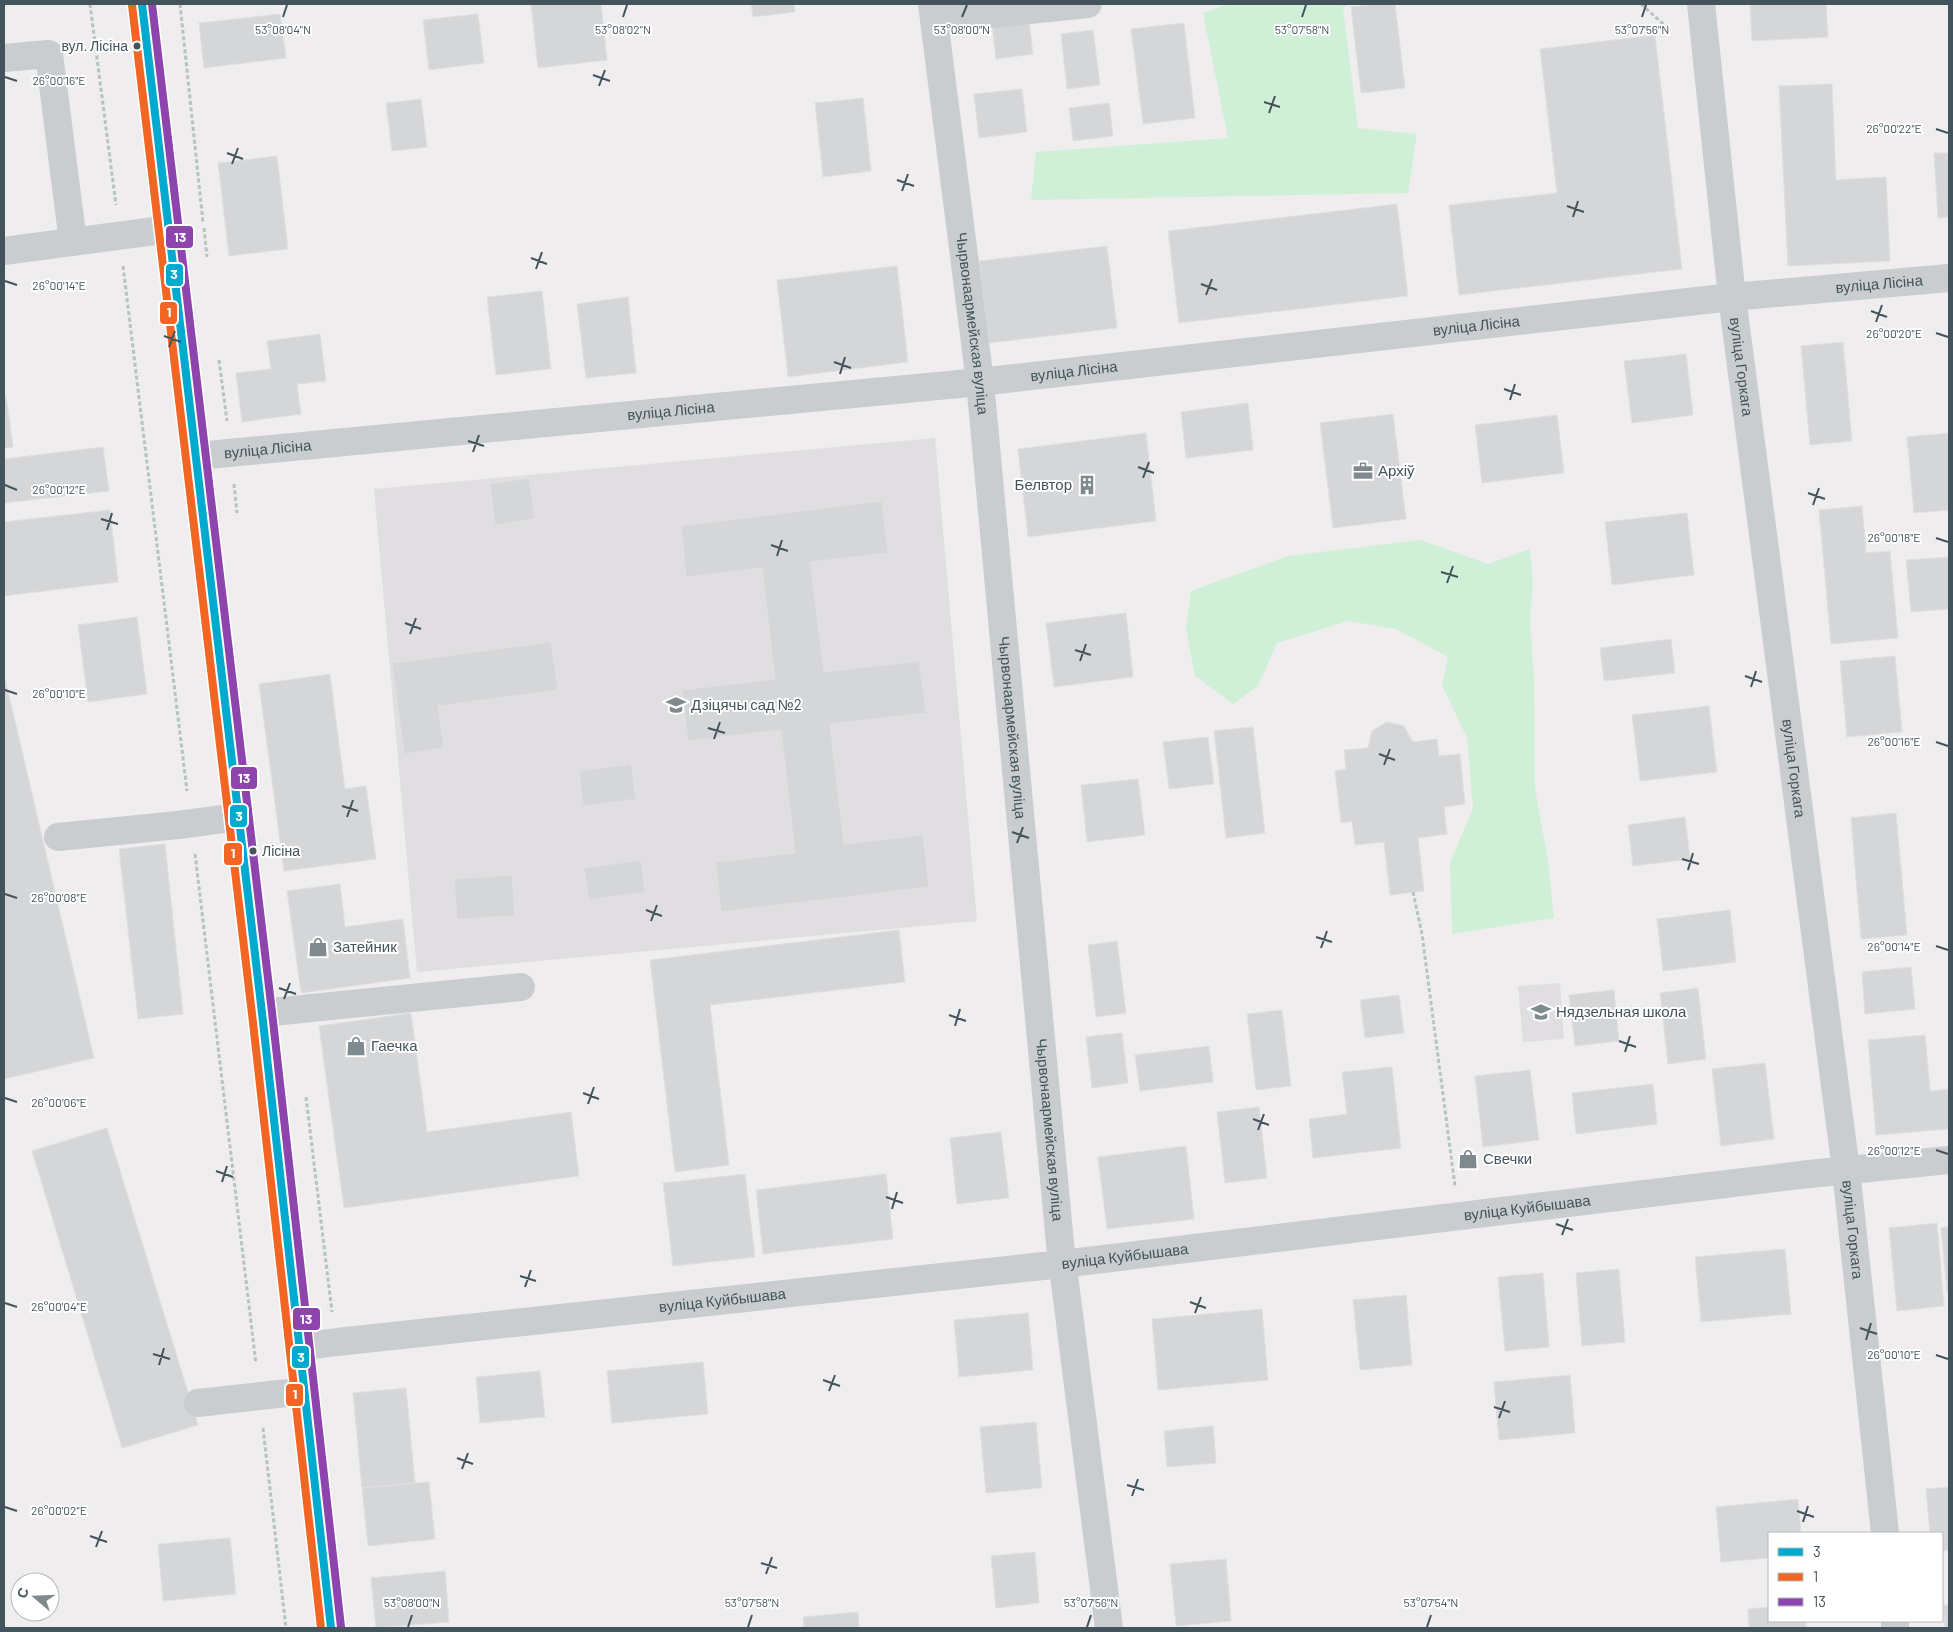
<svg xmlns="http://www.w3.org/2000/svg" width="1953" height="1632" font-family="Barlow,sans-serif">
<rect width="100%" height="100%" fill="#efedee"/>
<g fill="#e0dee0">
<polygon points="935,438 977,921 417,972 374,489"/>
<polygon points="1560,983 1564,1039 1523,1042 1518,986"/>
</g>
<g fill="#cff0d7">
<polygon points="1229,4 1349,4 1343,8 1358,128 1417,134 1408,193 1031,200 1036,152 1228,138 1203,13"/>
<polygon points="1420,540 1488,564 1530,549 1533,583 1530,618 1534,680 1535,789 1548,860 1554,918 1452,934 1450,863 1473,808 1467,738 1442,685 1448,657 1396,629 1348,621 1277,643 1258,686 1233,704 1195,676 1186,629 1191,591 1288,556"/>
</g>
<g fill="#d5d6d8" stroke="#e0dfe1">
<polygon points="531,4 601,4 607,60 538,68"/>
<polygon points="751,4 794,4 795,12 753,17"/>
<polygon points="1378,4 1395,4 1405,88 1361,93 1351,7"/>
<polygon points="1750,4 1826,4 1828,37 1752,41"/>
<polygon points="280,14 286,58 204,68 199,23"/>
<polygon points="478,14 484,63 429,70 423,20"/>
<polygon points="1029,20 1033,54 996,59 992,24"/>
<polygon points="1184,23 1195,118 1143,124 1131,29"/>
<polygon points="1093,30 1100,85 1067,89 1061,34"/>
<polygon points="1655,35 1682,269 1459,295 1449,205 1557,193 1540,49"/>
<polygon points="1832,84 1836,180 1886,177 1890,261 1788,266 1779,86"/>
<polygon points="1022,89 1027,132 979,138 974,94"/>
<polygon points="863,98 871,171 823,177 815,103"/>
<polygon points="421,99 427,147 392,151 386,103"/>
<polygon points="1109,103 1113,136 1073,141 1069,108"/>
<polygon points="1934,153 1949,153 1949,217 1938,218"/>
<polygon points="277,156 288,249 229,256 218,163"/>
<polygon points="1397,204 1408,296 1179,323 1168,231"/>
<polygon points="1107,246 1117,328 989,343 979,261"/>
<polygon points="897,266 908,362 788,377 777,280"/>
<polygon points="542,291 551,369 496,375 487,297"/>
<polygon points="628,297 636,373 586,378 577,304"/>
<polygon points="320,334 326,381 297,384 301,414 242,422 236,373 271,369 267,341"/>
<polygon points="1843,342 1852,441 1810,445 1801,346"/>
<polygon points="1686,354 1693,415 1632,423 1624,361"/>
<polygon points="6,395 13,447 4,448 4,396"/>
<polygon points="1248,403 1253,450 1186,458 1181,412"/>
<polygon points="1393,414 1406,519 1333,528 1320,423"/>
<polygon points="1557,415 1564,473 1482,483 1475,425"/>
<polygon points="1146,433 1156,521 1028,537 1018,449"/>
<polygon points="1949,433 1949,510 1914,513 1907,437"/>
<polygon points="103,447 109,491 4,503 4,459"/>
<polygon points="529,478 535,519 495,525 490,484"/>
<polygon points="882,501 888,553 810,562 824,672 919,661 926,713 830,724 844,844 923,835 929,887 721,912 716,862 795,853 781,730 688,741 682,690 775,679 762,568 686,577 681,526"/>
<polygon points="1862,506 1866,553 1890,551 1898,638 1831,644 1819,510"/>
<polygon points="110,510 118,582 4,596 4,522"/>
<polygon points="1687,513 1694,575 1612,585 1605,522"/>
<polygon points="1949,557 1949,609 1911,612 1906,560"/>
<polygon points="1126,613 1133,677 1054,687 1046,623"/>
<polygon points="137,617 147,694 88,702 78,625"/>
<polygon points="1671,639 1675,673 1604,681 1600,648"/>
<polygon points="551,642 558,690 438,706 444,748 404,754 392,663"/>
<polygon points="1895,656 1902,732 1847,737 1840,661"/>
<polygon points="4,674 94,1058 4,1079"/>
<polygon points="330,674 345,789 366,786 376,859 284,871 259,684"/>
<polygon points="1709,706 1717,772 1640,781 1632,715"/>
<polygon points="1387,722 1404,726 1413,742 1437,739 1439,756 1460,754 1465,804 1444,807 1447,834 1418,838 1424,891 1390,895 1384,842 1355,845 1352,821 1341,823 1335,771 1346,769 1344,750 1368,748 1372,731"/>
<polygon points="1253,727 1265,833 1226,838 1214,731"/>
<polygon points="1208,737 1214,784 1169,789 1163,742"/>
<polygon points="631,764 636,799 583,806 579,771"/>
<polygon points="1138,779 1145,835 1087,842 1081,785"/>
<polygon points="1896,813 1907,935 1861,939 1851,818"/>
<polygon points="1685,817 1690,859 1633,866 1628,825"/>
<polygon points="165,844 183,1014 138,1019 119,849"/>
<polygon points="641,860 645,892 589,900 584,868"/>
<polygon points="512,875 515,916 457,919 454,879"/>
<polygon points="340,884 345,927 403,919 410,978 301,993 287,891"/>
<polygon points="1730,910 1736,962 1663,971 1657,919"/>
<polygon points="899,930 905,982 710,1005 729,1165 675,1172 650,960"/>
<polygon points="1117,941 1126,1013 1096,1017 1088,945"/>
<polygon points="1911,967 1915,1009 1865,1014 1862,972"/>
<polygon points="1698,988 1706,1059 1668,1064 1660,993"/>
<polygon points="1614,990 1619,1041 1575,1046 1569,995"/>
<polygon points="1399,995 1404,1033 1365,1038 1360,1000"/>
<polygon points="1282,1010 1291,1086 1256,1090 1247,1014"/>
<polygon points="411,1013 427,1132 571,1112 579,1176 344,1208 319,1026"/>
<polygon points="1122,1033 1128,1083 1092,1088 1086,1037"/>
<polygon points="1925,1035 1930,1091 1949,1089 1949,1129 1876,1135 1868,1040"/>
<polygon points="1209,1046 1213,1082 1140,1091 1135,1055"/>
<polygon points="1765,1063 1774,1139 1721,1146 1712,1069"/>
<polygon points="1392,1067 1401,1148 1313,1158 1309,1119 1347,1114 1342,1072"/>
<polygon points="1530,1070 1539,1140 1483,1147 1475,1076"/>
<polygon points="1653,1084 1657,1124 1576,1134 1572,1093"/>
<polygon points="1259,1107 1267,1178 1225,1183 1217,1112"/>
<polygon points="107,1128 198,1425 122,1448 32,1151"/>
<polygon points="1001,1132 1009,1198 957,1204 950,1138"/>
<polygon points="1186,1146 1194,1219 1107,1229 1098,1157"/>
<polygon points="745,1174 755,1257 673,1266 663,1183"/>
<polygon points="886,1174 893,1239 763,1254 756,1190"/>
<polygon points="1937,1223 1944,1306 1897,1311 1889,1228"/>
<polygon points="1949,1226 1949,1292 1947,1292 1941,1228"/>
<polygon points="1785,1249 1791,1314 1701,1322 1695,1257"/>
<polygon points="1619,1269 1625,1342 1582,1346 1576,1273"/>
<polygon points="1543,1273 1549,1347 1505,1351 1498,1277"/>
<polygon points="1406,1295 1412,1365 1360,1370 1353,1300"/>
<polygon points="1262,1309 1268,1380 1158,1390 1152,1319"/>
<polygon points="1028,1313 1033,1370 959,1377 954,1320"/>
<polygon points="703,1362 708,1414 612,1423 607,1371"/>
<polygon points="540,1371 545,1417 480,1423 476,1377"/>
<polygon points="1570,1375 1575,1433 1499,1440 1494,1382"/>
<polygon points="406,1388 415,1483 362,1488 353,1393"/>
<polygon points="1036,1422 1042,1488 986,1493 980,1427"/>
<polygon points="1213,1426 1216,1463 1167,1467 1164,1431"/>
<polygon points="429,1482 435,1539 368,1546 362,1488"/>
<polygon points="1949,1487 1949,1550 1942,1551 1942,1533 1930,1533 1926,1489"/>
<polygon points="1798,1499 1801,1533 1769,1533 1769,1558 1721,1562 1716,1507"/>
<polygon points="230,1538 236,1594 163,1601 158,1544"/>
<polygon points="1035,1552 1039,1603 996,1608 991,1556"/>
<polygon points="1226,1559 1231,1621 1176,1626 1170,1564"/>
<polygon points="445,1571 449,1622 376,1628 371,1578"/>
<polygon points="1943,1605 1949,1605 1949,1628 1945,1628"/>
<polygon points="1769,1607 1769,1621 1806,1621 1806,1628 1749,1628 1748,1609"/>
<polygon points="858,1612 859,1628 804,1628 803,1617"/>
</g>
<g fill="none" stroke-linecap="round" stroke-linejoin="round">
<g stroke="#b6c4be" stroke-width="3" stroke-dasharray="4 2.5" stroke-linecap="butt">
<polyline points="90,4 116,205"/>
<polyline points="180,4 203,222"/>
<polyline points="1641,4 1670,30"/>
<polyline points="204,228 207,257"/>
<polyline points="123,266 187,791"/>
<polyline points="219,360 227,421"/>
<polyline points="234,484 237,513"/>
<polyline points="195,854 256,1364"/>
<polyline points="1413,892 1422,934 1455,1186"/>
<polyline points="306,1097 332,1312"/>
<polyline points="263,1428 286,1628"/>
</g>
<g stroke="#c9cdcf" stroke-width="28">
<path id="s1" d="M932 4 980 382 1060 1244 1109 1628"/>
<path id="s2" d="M1701 4 1732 297 1846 1170 1885 1533"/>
<polyline points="935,20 1088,4"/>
<polyline points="4,58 49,54 73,242"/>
<polyline points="4,251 170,229"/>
<path id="s3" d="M197 456 980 382 1732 297 1949 278"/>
<polyline points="58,837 178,825 238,817"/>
<polyline points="262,1013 521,987"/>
<path id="s4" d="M300 1347 337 1342 1062 1264 1809 1174 1949 1160"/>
<polyline points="198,1403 305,1391"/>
<polyline points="1895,1621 1895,1628"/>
</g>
<polyline stroke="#c4cacd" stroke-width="28" points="142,4 262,1013 331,1628"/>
<defs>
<polyline id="bus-1" points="142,4 262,1013 331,1628"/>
<polyline id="bus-2" points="132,5 252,1014 321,1628"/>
<polyline id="bus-3" points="152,4 272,1012 341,1627"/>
</defs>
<use href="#bus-1" stroke="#fff" stroke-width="11"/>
<use href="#bus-2" stroke="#fff" stroke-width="11"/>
<use href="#bus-3" stroke="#fff" stroke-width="11"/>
<use href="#bus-1" stroke="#00a9ce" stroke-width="8"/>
<use href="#bus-2" stroke="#f26522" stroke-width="8"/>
<use href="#bus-3" stroke="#8e44ad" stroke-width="8"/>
</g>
<path fill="none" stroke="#43545c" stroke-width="2" d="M283 17 287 5M623 17 627 5M962 17 967 5M1302 17 1306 5M1642 17 1646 5M593 75 610 81M5 77 17 81M599 86 605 70M1264 102 1280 107M1269 113 1275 96M1936 129 1948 133M227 153 243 159M232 164 238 148M897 180 914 186M902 191 908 174M1567 206 1584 212M1573 217 1578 201M531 258 547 264M536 269 542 252M5 281 17 285M1201 284 1217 290M1206 295 1212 279M1871 311 1887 317M1876 322 1882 305M1936 333 1948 337M164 336 181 342M169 347 175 331M834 362 851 368M840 374 845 357M1504 389 1521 395M1510 400 1515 384M468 441 484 446M473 452 479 435M1138 467 1154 473M1143 478 1149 462M5 485 17 490M1808 493 1825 499M1813 505 1819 488M101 519 118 524M107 530 112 513M1936 538 1948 542M771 545 788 551M777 556 782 540M1441 572 1458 577M1447 583 1453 566M405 623 421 629M410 634 416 618M1075 650 1091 655M1080 661 1086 644M1745 676 1762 682M1751 687 1756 671M5 690 17 694M708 728 725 733M714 739 720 722M1936 742 1948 746M1379 754 1395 760M1384 765 1390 749M342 806 358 811M347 817 353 800M1012 832 1029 838M1017 843 1023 827M1682 859 1699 864M1688 870 1693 853M5 894 17 898M646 910 662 916M651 921 657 905M1316 937 1332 942M1936 946 1948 950M1321 948 1327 931M279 988 296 994M284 999 290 983M949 1015 966 1021M955 1026 960 1009M1619 1041 1636 1047M1625 1052 1630 1036M583 1093 599 1099M5 1098 17 1102M588 1104 594 1087M1253 1119 1269 1125M1258 1130 1264 1114M1936 1150 1948 1154M216 1171 233 1177M222 1182 227 1166M886 1197 903 1203M892 1209 897 1192M1556 1224 1573 1230M1562 1235 1568 1219M520 1276 536 1281M525 1287 531 1270M1190 1302 1206 1308M5 1303 17 1307M1195 1313 1201 1297M1860 1328 1877 1334M1866 1340 1871 1323M153 1354 170 1359M1936 1355 1948 1359M159 1365 164 1348M823 1380 840 1386M829 1391 835 1375M1494 1407 1510 1412M1499 1418 1505 1401M457 1458 473 1464M462 1469 468 1453M1127 1485 1144 1490M1132 1496 1138 1479M5 1507 17 1511M1797 1511 1814 1517M1803 1522 1808 1506M90 1536 107 1542M96 1547 102 1531M761 1563 777 1568M766 1574 772 1557M408 1627 412 1615M748 1627 752 1615M1087 1627 1091 1615M1427 1627 1431 1615"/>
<defs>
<symbol id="office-bare" viewBox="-9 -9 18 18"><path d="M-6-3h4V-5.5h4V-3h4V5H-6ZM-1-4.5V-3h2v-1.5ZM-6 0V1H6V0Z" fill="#7f8a8f" stroke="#fff" stroke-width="2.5" paint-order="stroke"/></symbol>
<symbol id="building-bare" viewBox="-9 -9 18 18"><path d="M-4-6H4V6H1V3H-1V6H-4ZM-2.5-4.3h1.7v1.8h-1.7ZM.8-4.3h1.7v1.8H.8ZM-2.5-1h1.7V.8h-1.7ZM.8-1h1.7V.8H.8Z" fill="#7f8a8f" stroke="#fff" stroke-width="2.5" paint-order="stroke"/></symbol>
<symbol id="school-bare" viewBox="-9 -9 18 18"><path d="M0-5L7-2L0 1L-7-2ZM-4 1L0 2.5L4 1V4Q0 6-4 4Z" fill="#7f8a8f" stroke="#fff" stroke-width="2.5" paint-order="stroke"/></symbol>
<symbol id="shop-bare" viewBox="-9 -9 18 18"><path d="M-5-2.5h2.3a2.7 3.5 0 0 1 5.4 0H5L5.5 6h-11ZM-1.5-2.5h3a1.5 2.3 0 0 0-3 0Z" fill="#7f8a8f" stroke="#fff" stroke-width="2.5" paint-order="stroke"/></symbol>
</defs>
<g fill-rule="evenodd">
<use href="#office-bare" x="1349" y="457" width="28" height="28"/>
<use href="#building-bare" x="1073" y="471" width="28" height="28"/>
<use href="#school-bare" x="662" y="691" width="28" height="28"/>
<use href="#shop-bare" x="304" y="933" width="28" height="28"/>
<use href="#school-bare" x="1527" y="998" width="28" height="28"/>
<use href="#shop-bare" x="342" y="1032" width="28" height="28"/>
<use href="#shop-bare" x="1454" y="1145" width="28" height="28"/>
</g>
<g fill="#43545c" stroke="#fff" stroke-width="2">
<circle cx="137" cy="46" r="4.5"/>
<circle cx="253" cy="851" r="4.5"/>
</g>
<g text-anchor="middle" stroke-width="4" stroke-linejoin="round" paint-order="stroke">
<g font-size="14" fill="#43545c" stroke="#fff" text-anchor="end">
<text x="128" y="51">вул. Лісіна</text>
<text x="262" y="856" text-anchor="start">Лісіна</text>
</g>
<g font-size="15" fill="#43545c" stroke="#fff">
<text dy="5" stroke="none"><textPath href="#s3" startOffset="1691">вуліца Лісіна</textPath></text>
<text dy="5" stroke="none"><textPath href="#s1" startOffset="322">Чырвонаармейская вуліца</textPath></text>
<text dy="5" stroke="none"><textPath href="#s3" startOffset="1286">вуліца Лісіна</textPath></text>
<text dy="5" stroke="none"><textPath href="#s2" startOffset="365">вуліца Горкага</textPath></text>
<text dy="5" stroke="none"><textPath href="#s3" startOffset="881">вуліца Лісіна</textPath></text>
<text dy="5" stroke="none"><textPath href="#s3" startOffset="476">вуліца Лісіна</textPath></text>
<text dy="5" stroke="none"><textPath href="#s3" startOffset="71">вуліца Лісіна</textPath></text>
<text dy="5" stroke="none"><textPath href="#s1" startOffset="728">Чырвонаармейская вуліца</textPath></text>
<text dy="5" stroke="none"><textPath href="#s2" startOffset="770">вуліца Горкага</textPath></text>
<text dy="5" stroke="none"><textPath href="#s1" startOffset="1132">Чырвонаармейская вуліца</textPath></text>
<text dy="5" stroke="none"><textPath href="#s4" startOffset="1235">вуліца Куйбышава</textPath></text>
<text dy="5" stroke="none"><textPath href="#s2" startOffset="1235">вуліца Горкага</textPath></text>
<text dy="5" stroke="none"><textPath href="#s4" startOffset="830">вуліца Куйбышава</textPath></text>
<text dy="5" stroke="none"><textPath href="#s4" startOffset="425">вуліца Куйбышава</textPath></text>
</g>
<g font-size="15" fill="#43545c" stroke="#fff" text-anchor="start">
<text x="1378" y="476">Архіў</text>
<text x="1072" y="490" text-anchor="end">Белвтор</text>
<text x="691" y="710">Дзіцячы сад №2</text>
<text x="333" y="952">Затейник</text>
<text x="1556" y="1017">Нядзельная школа</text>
<text x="371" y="1051">Гаечка</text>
<text x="1483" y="1164">Свечки</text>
</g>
</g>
<g font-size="12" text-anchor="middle" fill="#43545c" stroke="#fff" stroke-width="4" stroke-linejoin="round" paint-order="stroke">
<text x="283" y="34">53°08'04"N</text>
<text x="623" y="34">53°08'02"N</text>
<text x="962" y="34">53°08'00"N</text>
<text x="1302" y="34">53°07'58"N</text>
<text x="1642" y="34">53°07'56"N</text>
<text x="59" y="85">26°00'16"E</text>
<text x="1894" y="133">26°00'22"E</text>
<text x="59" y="290">26°00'14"E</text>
<text x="1894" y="338">26°00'20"E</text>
<text x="59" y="494">26°00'12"E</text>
<text x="1894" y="542">26°00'18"E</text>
<text x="59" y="698">26°00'10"E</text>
<text x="1894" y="746">26°00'16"E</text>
<text x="59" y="902">26°00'08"E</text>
<text x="1894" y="951">26°00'14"E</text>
<text x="59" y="1107">26°00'06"E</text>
<text x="1894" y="1155">26°00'12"E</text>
<text x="59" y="1311">26°00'04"E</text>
<text x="1894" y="1359">26°00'10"E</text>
<text x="59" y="1515">26°00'02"E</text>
<text x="412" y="1607">53°08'00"N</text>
<text x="752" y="1607">53°07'58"N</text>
<text x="1091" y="1607">53°07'56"N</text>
<text x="1431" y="1607">53°07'54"N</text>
</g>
<g stroke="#fff" stroke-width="2">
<rect x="165" y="225" width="29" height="24" rx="5" fill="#8e44ad"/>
<rect x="165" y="263" width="19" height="24" rx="5" fill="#00a9ce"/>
<rect x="159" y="301" width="19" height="24" rx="5" fill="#f26522"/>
<rect x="230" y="766" width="28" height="24" rx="5" fill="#8e44ad"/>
<rect x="229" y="804" width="19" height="24" rx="5" fill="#00a9ce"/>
<rect x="223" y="842" width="20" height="24" rx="5" fill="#f26522"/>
<rect x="292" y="1307" width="29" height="24" rx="5" fill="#8e44ad"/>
<rect x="291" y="1345" width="19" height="24" rx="5" fill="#00a9ce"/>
<rect x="285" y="1383" width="19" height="24" rx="5" fill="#f26522"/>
</g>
<g font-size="14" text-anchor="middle" font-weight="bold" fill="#fff">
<text x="180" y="242">13</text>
<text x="174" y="279">3</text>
<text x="169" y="317">1</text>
<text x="244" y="783">13</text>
<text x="239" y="821">3</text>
<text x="233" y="858">1</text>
<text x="306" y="1324">13</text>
<text x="301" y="1362">3</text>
<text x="295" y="1399">1</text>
</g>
<rect width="1953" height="1632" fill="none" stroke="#43545c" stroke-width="10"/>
<rect x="1768" y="1532" width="175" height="90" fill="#ffffff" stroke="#b4bbbe"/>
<rect x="1778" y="1548" width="25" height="8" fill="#00a9ce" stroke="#b4bbbe"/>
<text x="1813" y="1557" font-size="15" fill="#43545c">3</text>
<rect x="1778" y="1573" width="25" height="8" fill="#f26522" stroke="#b4bbbe"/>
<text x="1813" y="1582" font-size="15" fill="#43545c">1</text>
<rect x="1778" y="1598" width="25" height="8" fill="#8e44ad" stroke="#b4bbbe"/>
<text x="1813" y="1607" font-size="15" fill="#43545c">13</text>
<g transform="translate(35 1597) rotate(289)"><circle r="24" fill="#ffffff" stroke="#b4bbbe"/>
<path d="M0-4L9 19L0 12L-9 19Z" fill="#7f8a8f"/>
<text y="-8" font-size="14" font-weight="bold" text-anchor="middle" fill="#43545c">С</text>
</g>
</svg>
